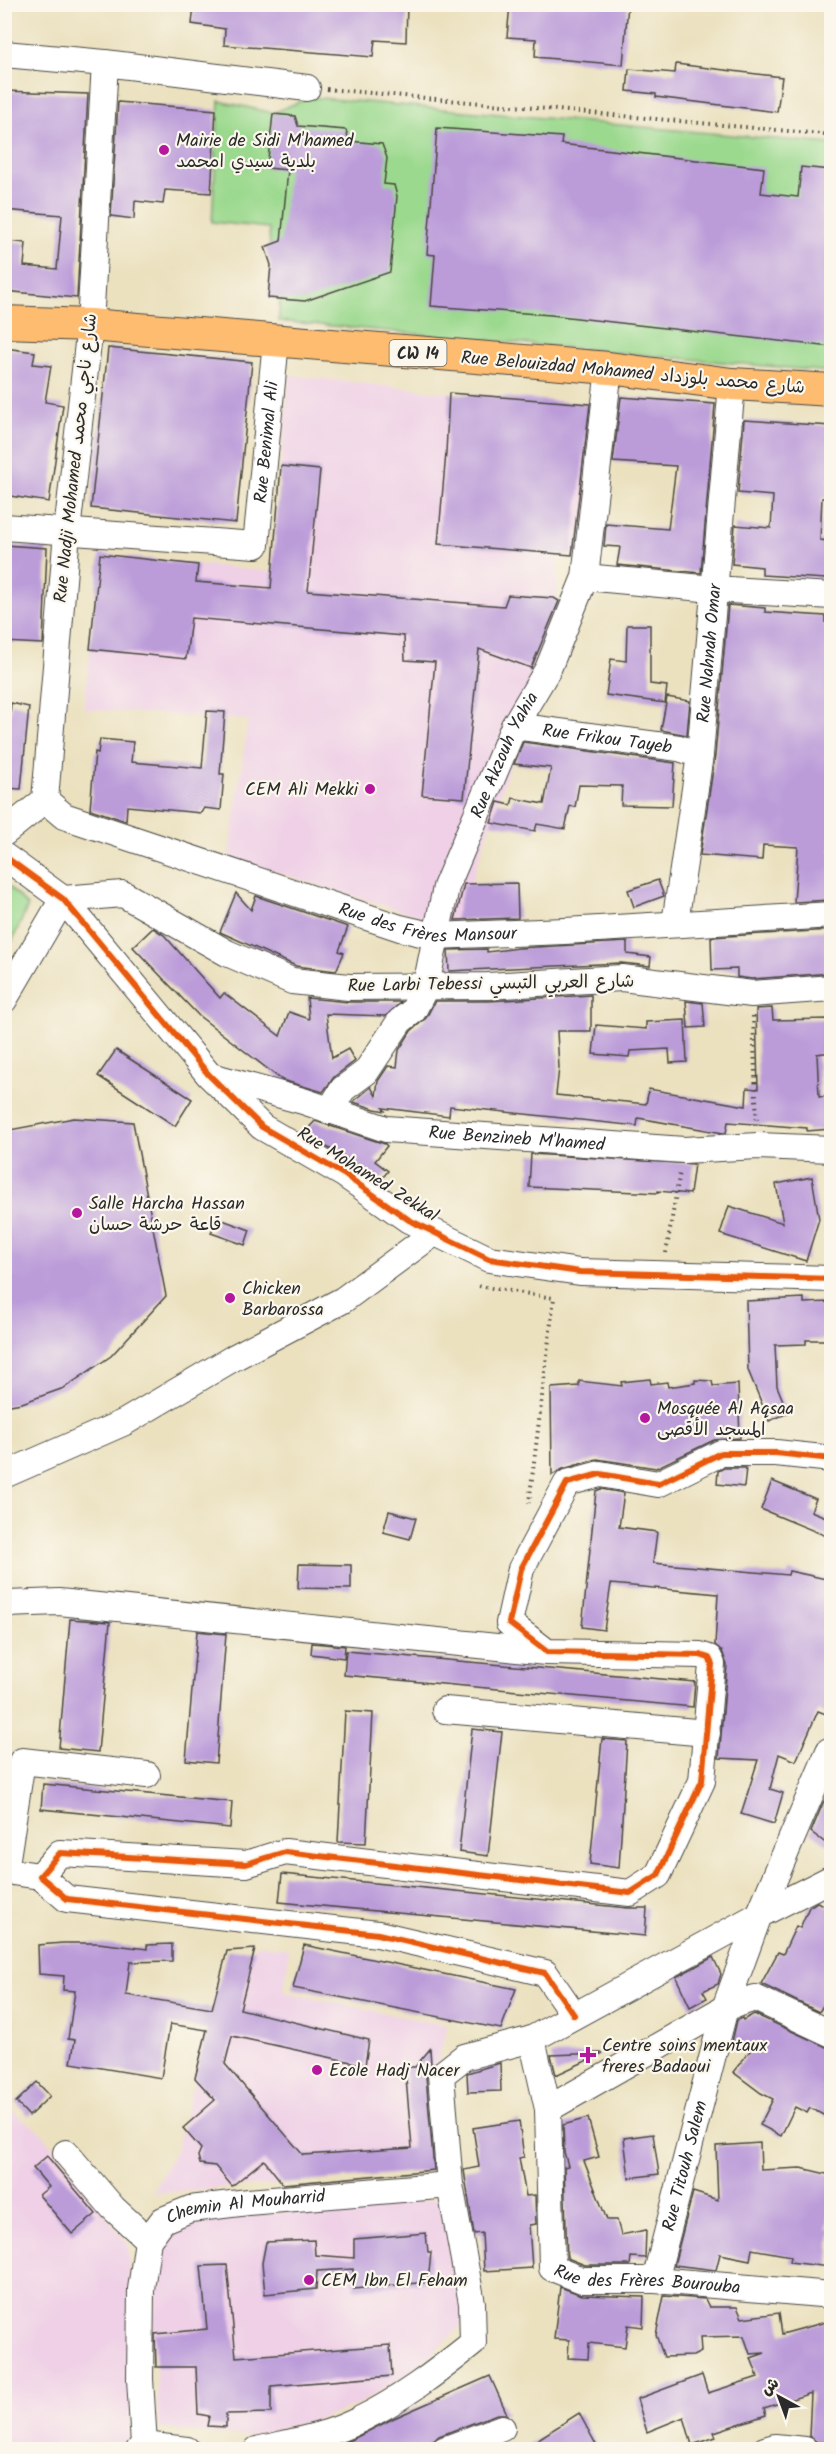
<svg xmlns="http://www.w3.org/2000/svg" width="836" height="2454" font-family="Kalam,'Playpen Sans Arabic',sans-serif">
<rect width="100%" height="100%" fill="#fbf7ec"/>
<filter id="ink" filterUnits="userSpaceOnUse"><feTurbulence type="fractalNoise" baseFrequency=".0167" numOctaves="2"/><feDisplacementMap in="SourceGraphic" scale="12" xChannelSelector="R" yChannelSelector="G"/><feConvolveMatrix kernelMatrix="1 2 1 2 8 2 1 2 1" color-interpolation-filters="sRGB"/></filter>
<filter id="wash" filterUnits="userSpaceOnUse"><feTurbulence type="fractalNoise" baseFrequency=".008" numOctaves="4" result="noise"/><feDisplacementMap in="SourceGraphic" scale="24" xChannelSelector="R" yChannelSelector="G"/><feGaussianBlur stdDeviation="1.35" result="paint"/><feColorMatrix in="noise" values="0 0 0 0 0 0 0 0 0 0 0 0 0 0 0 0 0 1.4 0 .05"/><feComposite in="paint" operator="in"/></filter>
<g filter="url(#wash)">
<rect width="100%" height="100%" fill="#ebe1bf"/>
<g fill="#efd0e6">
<polygon points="289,375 449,393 603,405 586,556 558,554 557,600 508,595 489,652 541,671 456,928 229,857 248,720 84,709 100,554 272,572"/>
<polygon points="258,1944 289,1949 284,1992 448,2026 437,2062 438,2170 283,2184 152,2193 177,2148 227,1951 255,1949"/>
<polygon points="4,2105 43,2134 128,2244 135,2343 130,2442 119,2449 5,2449"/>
<polygon points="456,2198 462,2325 418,2367 356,2406 315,2420 246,2437 158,2428 156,2367 151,2335 165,2236 180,2225 203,2219"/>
</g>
<g fill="#9bd98e" stroke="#63825c" stroke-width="1.5">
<polygon points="310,97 831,144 831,372 279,321 281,253 270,251 269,228 212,222 219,101 273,113"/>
<polygon points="5,883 28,906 5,957"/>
</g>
<g id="blocks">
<g fill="#bb9cd9">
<polygon points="194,4 407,4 406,42 375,40 373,57 224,45 225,29 192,24"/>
<polygon points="510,4 628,4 623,65 535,57 536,39 507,37"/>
<polygon points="676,64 782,77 777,112 656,97 656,94 627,91 629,69 675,73"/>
<polygon points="4,91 88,94 77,298 4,291 7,241 26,243 24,266 57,269 62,215 4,210"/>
<polygon points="118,102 216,110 211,193 165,190 163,204 135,201 134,219 111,216"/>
<polygon points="273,114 295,116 298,126 346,130 349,141 382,144 387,158 384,184 394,185 397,196 390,272 305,301 268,298 271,265 265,247 281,241 288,170 267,168"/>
<polygon points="437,128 562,137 561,144 764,168 761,193 798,197 801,167 831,170 831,347 551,315 431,306 435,255 427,254"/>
<polygon points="4,348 35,352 33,364 51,366 45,402 63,405 49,502 4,495"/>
<polygon points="108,348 252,362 236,523 91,508"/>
<polygon points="449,393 590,404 572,555 438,544 446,453"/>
<polygon points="621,397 715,404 701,573 617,565 620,547 604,546 606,524 668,529 676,466 613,462"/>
<polygon points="744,420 831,426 831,478 829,478 828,498 822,498 820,540 828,541 826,579 762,575 762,567 732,564 735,525 771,528 773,496 738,493"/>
<polygon points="281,466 320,470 308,591 504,606 508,595 554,598 559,601 531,668 479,649 464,798 422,795 435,662 405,660 404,636 191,618 186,659 90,649 100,554 198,565 196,582 271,588"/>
<polygon points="4,545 47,548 43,644 4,642"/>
<polygon points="728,605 765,608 765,612 825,616 825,622 831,623 831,900 794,902 798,847 763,845 762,860 700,855 715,756"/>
<polygon points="627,625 650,625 650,684 667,686 665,703 606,695 611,659 626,661"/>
<polygon points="667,697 690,701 687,735 661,730"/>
<polygon points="11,703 29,707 21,789 4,788"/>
<polygon points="207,711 225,712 220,774 224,774 221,810 204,808 201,813 127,806 126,821 90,809 95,752 98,753 100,739 133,742 131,762 202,768"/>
<polygon points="523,742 675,763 672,806 621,805 622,786 579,785 575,807 570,806 565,829 537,824 535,831 491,823 498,802 511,805 513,798 544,804 551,768 514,764"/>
<polygon points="658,880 664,896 634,907 628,890"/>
<polygon points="517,883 518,918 455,920 464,884"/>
<polygon points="236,893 251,910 256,896 348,927 339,951 344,953 336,971 296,966 220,932"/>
<polygon points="153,928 164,935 220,998 224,993 280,1036 289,1012 309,1019 307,998 349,1002 401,1002 386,1016 326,1014 332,1058 348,1049 355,1061 334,1077 323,1092 282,1080 199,1016 133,947"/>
<polygon points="831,930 831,973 752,979 737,977 737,969 712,970 711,937"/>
<polygon points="627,942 627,954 651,957 650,966 621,963 449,971 448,950 487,949 487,952 519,948"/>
<polygon points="591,995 591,1031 557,1031 559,1068 556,1095 646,1104 649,1089 746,1106 747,1088 758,1089 756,1009 772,1008 773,1020 831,1019 831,1052 817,1054 819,1097 831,1096 831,1129 807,1131 807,1128 728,1122 726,1133 723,1133 638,1118 637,1126 450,1106 449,1116 383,1108 385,1111 375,1109 353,1102 371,1087 376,1096 378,1081 388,1066 397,1067 399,1050 411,1031 426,1018 435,1001 489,1001"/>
<polygon points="686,1001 703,1003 705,1027 688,1028"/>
<polygon points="685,1020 687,1062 670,1063 669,1049 630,1051 629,1057 593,1054 596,1025 646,1029 646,1022"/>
<polygon points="116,1050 192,1099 175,1126 98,1076"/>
<polygon points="74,1118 133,1122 166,1296 111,1356 64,1388 22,1403 4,1406 4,1131"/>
<polygon points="315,1121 385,1144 387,1146 375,1161 388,1171 380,1181 353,1162 307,1136 304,1133"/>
<polygon points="531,1154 694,1164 690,1194 658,1191 658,1193 529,1187"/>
<polygon points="812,1177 819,1219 806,1261 720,1234 729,1206 783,1223 776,1184"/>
<polygon points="217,1218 250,1230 245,1245 211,1233"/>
<polygon points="804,1298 804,1303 830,1302 831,1340 806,1340 806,1344 775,1345 777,1386 788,1413 769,1421 748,1370 746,1301"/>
<polygon points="650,1379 651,1384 667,1382 668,1387 695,1383 695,1380 712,1381 713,1386 738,1384 740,1438 714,1440 656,1468 597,1459 563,1469 552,1475 551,1388 579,1386 579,1381 622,1386 621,1382"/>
<polygon points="724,1468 746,1468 744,1487 717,1484 718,1471"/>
<polygon points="772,1481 816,1499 811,1511 831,1519 831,1538 761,1509"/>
<polygon points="601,1489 624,1493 619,1527 657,1532 653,1563 788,1575 789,1571 831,1580 831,1620 828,1640 831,1641 831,1716 818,1711 796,1761 779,1754 770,1789 783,1793 774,1824 741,1814 758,1760 719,1758 727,1665 722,1651 715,1645 718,1594 611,1584 604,1630 582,1627 596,1491"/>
<polygon points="389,1511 416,1518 410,1539 383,1532"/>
<polygon points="299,1564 351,1565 351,1589 298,1588"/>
<polygon points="70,1619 110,1622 98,1752 59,1748"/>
<polygon points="197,1631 226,1634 216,1763 186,1760"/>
<polygon points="312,1643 345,1646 344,1658 311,1654"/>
<polygon points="346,1651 695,1682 693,1707 344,1675"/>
<polygon points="345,1711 373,1713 366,1843 338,1842"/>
<polygon points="472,1729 502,1732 488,1856 459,1852"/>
<polygon points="602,1739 627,1741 619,1868 590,1864"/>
<polygon points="43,1784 232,1802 230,1828 41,1809"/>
<polygon points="831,1791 831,1847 811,1832 823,1803"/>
<polygon points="282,1874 628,1908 647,1908 645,1936 279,1902"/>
<polygon points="817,1902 831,1908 831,2008 824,2004 819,2012 761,1984 778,1952 783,1954 796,1926 800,1928 809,1907"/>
<polygon points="63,1943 98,1943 147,1949 147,1945 172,1944 172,1961 130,1962 126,1995 212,2009 227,1951 255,1949 240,2009 369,2040 365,2065 232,2036 225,2064 303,2155 412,2148 405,2067 415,2067 430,2049 431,2064 426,2076 434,2170 283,2184 264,2160 232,2186 215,2166 200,2164 198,2156 201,2149 183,2128 215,2100 195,2078 207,2030 170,2024 161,2078 71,2063 75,2040 68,2039 75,1991 63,1990 64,1976 39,1974 38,1945"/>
<polygon points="304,1945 516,1989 501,2029 293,1988"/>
<polygon points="713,1957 721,1974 718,1984 703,1991 707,1998 690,2007 676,1977"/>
<polygon points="754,2014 831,2049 831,2119 810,2108 807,2113 795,2107 781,2136 760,2125 773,2099 761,2093 733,2072 750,2051 732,2042 737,2020 742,2018 743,2020"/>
<polygon points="603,2053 556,2075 551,2055"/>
<polygon points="500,2063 501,2091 468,2092 467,2073"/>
<polygon points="37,2082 50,2096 29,2116 16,2102"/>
<polygon points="588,2118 599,2157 584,2161 607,2220 617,2220 621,2235 646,2230 645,2258 631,2257 630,2265 585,2265 567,2258 564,2167 568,2166 564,2152 563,2125"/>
<polygon points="519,2121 524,2157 519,2158 526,2196 535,2195 536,2224 529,2225 532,2268 484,2271 482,2233 474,2234 464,2170 479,2167 473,2128"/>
<polygon points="653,2134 659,2174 629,2178 624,2138"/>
<polygon points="760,2143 761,2170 801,2168 831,2175 831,2201 827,2229 831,2229 829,2267 790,2262 791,2256 752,2249 750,2260 720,2254 716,2270 674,2265 693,2192 718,2200 716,2146"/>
<polygon points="47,2156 96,2214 72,2234 39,2195 49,2187 33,2168"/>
<polygon points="426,2233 428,2252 431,2252 428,2282 354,2289 353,2269 317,2271 316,2289 265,2294 262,2263 266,2242 314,2240 315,2255 354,2258 354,2239"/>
<polygon points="227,2265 236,2357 390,2345 392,2376 271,2386 271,2413 226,2414 226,2427 207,2426 209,2416 198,2414 196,2367 156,2367 155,2334 207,2329 201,2266"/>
<polygon points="560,2287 582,2295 644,2297 643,2327 628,2325 625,2347 589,2343 588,2359 568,2358 569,2340 554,2339"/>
<polygon points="664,2296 705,2299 709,2307 737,2307 742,2318 779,2313 782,2334 826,2322 831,2341 831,2443 817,2442 809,2436 811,2393 764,2408 766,2415 714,2432 716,2437 692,2445 684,2417 647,2432 637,2399 702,2375 708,2393 758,2377 751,2358 765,2353 750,2354 744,2336 700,2337 701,2352 693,2356 664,2357 656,2335"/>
<polygon points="490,2376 507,2414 497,2414 439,2436 432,2441 429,2450 324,2450 353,2439 394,2418"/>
<polygon points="579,2413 599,2450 521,2450"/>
</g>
</g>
</g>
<g filter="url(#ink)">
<use href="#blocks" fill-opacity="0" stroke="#484641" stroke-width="1.5"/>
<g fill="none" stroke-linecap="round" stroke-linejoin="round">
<defs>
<g id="minor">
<polyline points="4,54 105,63 307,88"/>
<path id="s1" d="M4 527 256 545 276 341"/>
<polyline points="585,577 713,589 832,596"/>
<path id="s2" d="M514 726 679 748 700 755"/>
<path id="s3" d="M45 800 64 816 400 928 434 936 565 931 832 915"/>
<polyline points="4,833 45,800 67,532 90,325 105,63"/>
<polyline points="4,856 63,899 209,1075 262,1127 345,1175 409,1220 489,1259 580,1272 832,1279"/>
<path id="s4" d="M675 923 700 755 732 384"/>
<polyline points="4,1000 63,899 123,894 227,953 292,981 349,987 488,986 622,978 752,994 832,988"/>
<path id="s5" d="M211 1076 303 1101 386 1129 684 1150 758 1146 832 1149"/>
<path id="s6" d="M329 1111 343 1089 366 1072 400 1021 413 1011 426 986 446 887 514 726 548 669 585 577 609 368"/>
<polyline points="4,1475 125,1422 235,1357 343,1300 434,1233"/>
<polyline points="4,1606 7,1604 59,1602 546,1652"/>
<polyline points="445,1710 707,1733"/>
<polyline points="40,1876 5,1871 22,1761 147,1775"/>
<polyline points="574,2015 545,1973 378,1934 67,1899 40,1876 60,1853 246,1864 285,1852 630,1893 658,1875 702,1781 712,1664 709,1658 700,1655 547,1652 509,1623 521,1569 567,1483 600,1474 658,1484 721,1453 776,1453 832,1459"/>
<path id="s7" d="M532 2039 548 2109 552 2268 582 2280H655L832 2295"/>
<polyline points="548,2109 725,2008 755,1998 832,2034"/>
<polyline points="66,2153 113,2208 148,2240"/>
<path id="s8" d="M655 2280 725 2008 759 1915 832 1878"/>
<path id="s9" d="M144 2445 140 2379 141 2289 148 2240 163 2220 190 2209 248 2202 450 2185"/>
<polyline points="139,2450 144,2445 187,2450"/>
<path d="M257 2450C291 2442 328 2436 359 2420 400 2400 437 2372 473 2343L472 2303 450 2185 441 2075 464 2057 532 2039 759 1915 829 1751H832"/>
<polyline points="444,2450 502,2428"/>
<polyline points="765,2450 775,2447 805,2450"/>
</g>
<polyline id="major" points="4,322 90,325 609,368 732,384 832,390"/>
</defs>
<use href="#minor" stroke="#484641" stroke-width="28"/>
<use href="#major" stroke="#484641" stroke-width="34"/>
<g stroke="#484641" stroke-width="4" stroke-dasharray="1.5 4.5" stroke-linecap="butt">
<polyline points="327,89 832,135"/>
<polyline points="753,1016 757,1126"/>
<polyline points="666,1253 680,1171"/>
<polyline points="479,1286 554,1298 529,1503"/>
</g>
<use href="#minor" stroke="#fff" stroke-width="26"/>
<use href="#major" stroke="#fdbc6f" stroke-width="32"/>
<defs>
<g id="cycleway">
<polyline points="4,856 63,899 209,1075 262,1127 345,1175 409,1220 489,1259 580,1272 832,1279"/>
<polyline points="574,2015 545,1973 378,1934 67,1899 40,1876 60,1853 246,1864 285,1852 630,1893 658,1875 702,1781 712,1664 709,1658 700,1655 547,1652 509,1623 521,1569 567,1483 600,1474 658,1484 721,1453 776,1453 832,1459"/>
</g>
</defs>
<use href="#cycleway" stroke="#fbf7ec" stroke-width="10"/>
<use href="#cycleway" stroke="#e8590c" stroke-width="6"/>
</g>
</g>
<g fill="#b5179e" stroke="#fbf7ec" stroke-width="2">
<circle cx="164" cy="150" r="6"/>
<circle cx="370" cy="789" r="6"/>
<circle cx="77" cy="1213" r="6"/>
<circle cx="230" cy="1298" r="6"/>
<circle cx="645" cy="1418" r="6"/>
<path d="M585 2046h6v6h6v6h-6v6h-6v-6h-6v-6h6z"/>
<circle cx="317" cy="2070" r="6"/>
<circle cx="309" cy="2280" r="6"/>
</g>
<g text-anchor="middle" stroke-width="4.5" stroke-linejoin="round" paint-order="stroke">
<rect fill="#fbf7ec" stroke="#696865" stroke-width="1.5" x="389.5" y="340" width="57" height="26" rx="4.5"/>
<g font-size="16" font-weight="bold" fill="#2b2b2b">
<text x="418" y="359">CW 14</text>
</g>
<g font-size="18" fill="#2b2b2b" stroke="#fbf7ec" text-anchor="start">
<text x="176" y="146">Mairie de Sidi M'hamed<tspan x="176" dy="21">بلدية سيدي امحمد</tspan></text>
<text x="358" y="795" text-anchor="end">CEM Ali Mekki</text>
<text x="89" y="1209">Salle Harcha Hassan<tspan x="89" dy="21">قاعة حرشة حسان</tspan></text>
<text x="242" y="1294">Chicken<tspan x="242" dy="21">Barbarossa</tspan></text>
<text x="657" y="1414">Mosquée Al Aqsaa<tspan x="657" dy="21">المسجد الأقصى</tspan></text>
<text x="602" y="2051">Centre soins mentaux<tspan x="602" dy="21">freres Badaoui</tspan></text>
<text x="329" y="2076">Ecole Hadj Nacer</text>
<text x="321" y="2286">CEM Ibn El Feham</text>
</g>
<g font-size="18" fill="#2b2b2b" stroke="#fbf7ec">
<text transform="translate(633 372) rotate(5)" y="6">Rue Belouizdad Mohamed شارع محمد بلوزداد</text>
<text dy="6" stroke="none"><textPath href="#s1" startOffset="356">Rue Benimal Ali</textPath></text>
<text transform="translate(75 458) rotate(-84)" y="6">Rue Nadji Mohamed شارع ناجي محمد</text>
<text dy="6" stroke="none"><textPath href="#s4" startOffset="272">Rue Nahnah Omar</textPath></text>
<text dy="6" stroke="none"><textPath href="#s2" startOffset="94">Rue Frikou Tayeb</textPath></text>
<text dy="6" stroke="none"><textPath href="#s6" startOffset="406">Rue Akzouh Yahia</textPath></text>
<text dy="6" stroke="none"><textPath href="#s3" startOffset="406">Rue des Frères Mansour</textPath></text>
<text transform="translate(491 983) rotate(-1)" y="6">Rue Larbi Tebessi شارع العربي التبسي</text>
<text dy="6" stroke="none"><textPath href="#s5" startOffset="314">Rue Benzineb M'hamed</textPath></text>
<text transform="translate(368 1174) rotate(32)" y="6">Rue Mohamed Zekkal</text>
<text dy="6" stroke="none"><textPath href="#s8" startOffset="118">Rue Titouh Salem</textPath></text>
<text dy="6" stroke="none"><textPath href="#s9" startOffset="315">Chemin Al Mouharrid</textPath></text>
<text dy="6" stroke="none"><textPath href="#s7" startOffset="328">Rue des Frères Bourouba</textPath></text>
</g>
</g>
<rect width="836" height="2454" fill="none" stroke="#fbf7ec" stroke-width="24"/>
<g transform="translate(779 2397) rotate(319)" stroke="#fbf7ec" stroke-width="4.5" paint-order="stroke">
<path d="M0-4.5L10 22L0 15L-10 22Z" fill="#2b2b2b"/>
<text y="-9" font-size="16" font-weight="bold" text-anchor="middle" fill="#2b2b2b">ش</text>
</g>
</svg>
